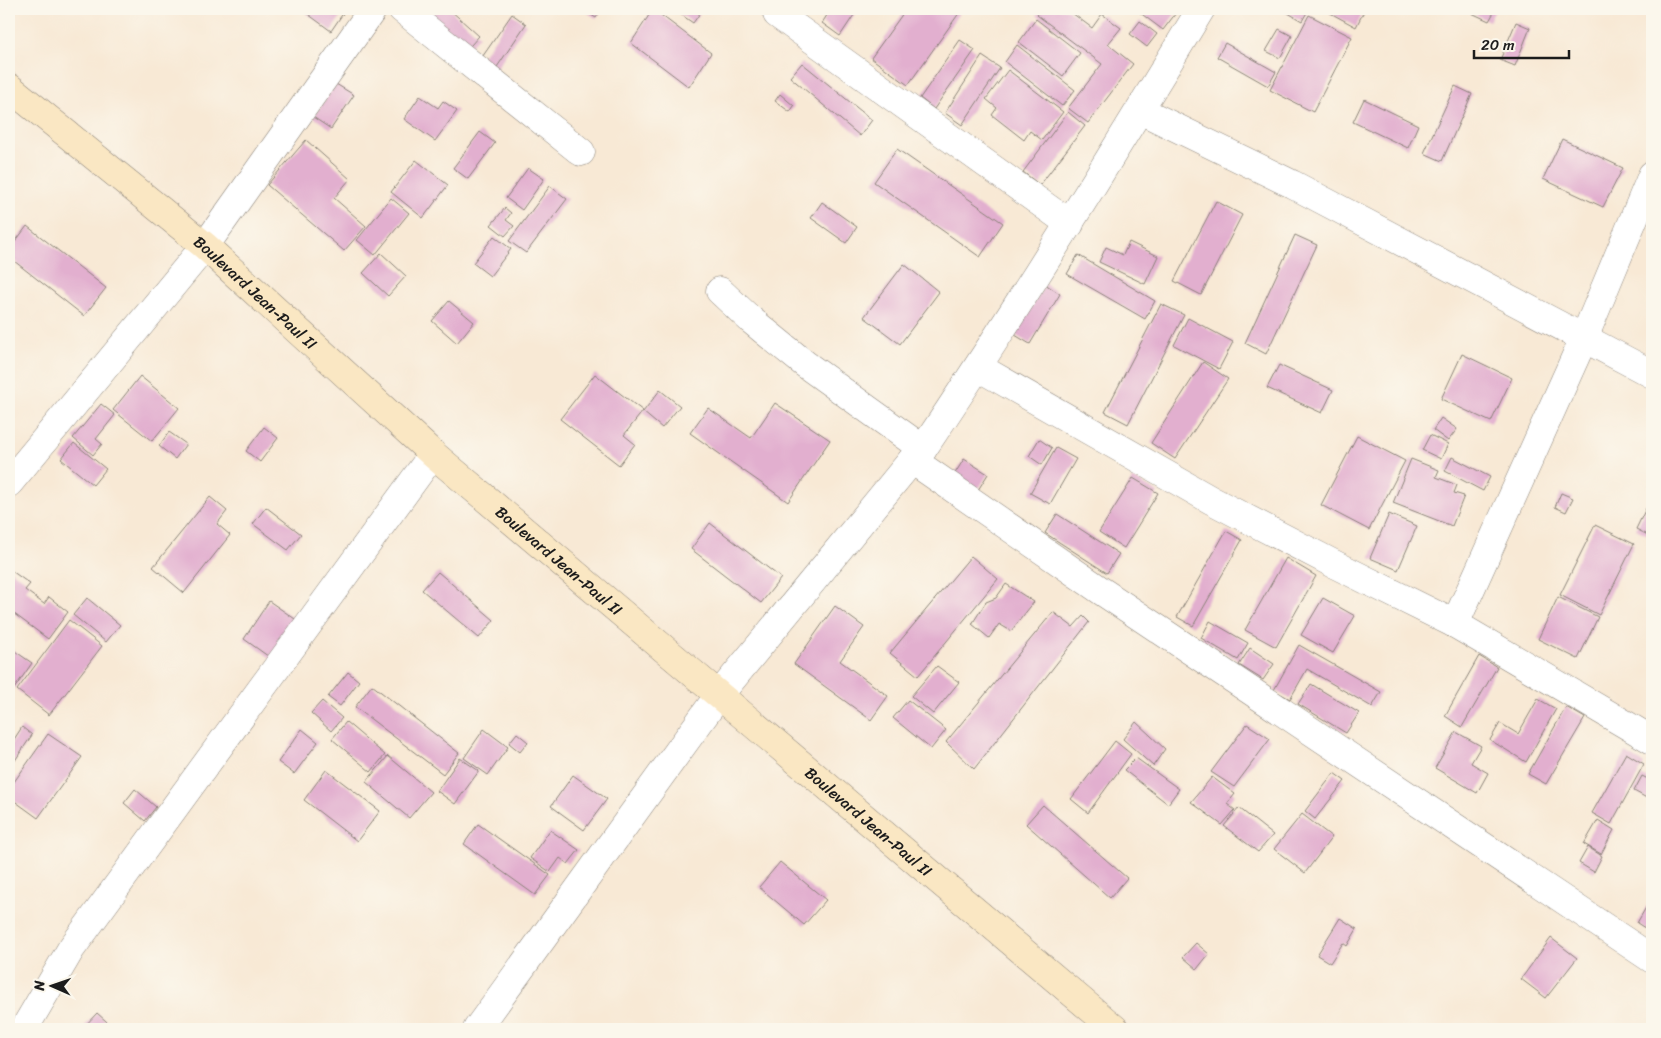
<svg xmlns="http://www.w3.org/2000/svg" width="1661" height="1038" font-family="Sriracha,sans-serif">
<rect width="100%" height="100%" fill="#fbf7ec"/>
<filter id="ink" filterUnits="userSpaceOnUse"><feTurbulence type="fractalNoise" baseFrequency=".02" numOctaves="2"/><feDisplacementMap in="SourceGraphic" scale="10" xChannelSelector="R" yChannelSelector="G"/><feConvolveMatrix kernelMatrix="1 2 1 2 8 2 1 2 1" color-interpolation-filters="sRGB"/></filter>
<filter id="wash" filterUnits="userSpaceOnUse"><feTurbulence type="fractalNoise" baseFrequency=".0096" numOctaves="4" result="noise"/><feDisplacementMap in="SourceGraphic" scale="20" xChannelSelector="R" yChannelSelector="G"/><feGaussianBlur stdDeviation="1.12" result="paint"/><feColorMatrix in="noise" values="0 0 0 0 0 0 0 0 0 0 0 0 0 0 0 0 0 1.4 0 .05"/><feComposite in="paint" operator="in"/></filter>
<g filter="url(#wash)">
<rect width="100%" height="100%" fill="#f8e9d5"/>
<g id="blocks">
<g fill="#e2afcf">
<polygon points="301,9 346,9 331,31"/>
<polygon points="438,9 449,9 479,36 463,54 427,22"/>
<polygon points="582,9 602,9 596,18"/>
<polygon points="653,9 711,53 689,87 631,43"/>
<polygon points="673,9 703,9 693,23"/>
<polygon points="831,9 858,9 840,36 822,23"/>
<polygon points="906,9 962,9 908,85 871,58"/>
<polygon points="1042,9 1069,9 1068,10 1092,28 1102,14 1121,28 1108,44 1133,64 1088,123 1068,108 1102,64 1037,15"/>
<polygon points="1135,9 1171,9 1176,13 1163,30"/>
<polygon points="1281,9 1309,9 1302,21"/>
<polygon points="1323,9 1365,9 1356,27"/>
<polygon points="1463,9 1496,9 1489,21"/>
<polygon points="512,14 526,24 493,73 478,63"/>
<polygon points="1309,15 1352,37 1313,112 1270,90"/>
<polygon points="1036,19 1080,53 1063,76 1019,42"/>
<polygon points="1140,21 1157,34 1147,47 1130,34"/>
<polygon points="1516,22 1530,28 1515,66 1500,60"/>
<polygon points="1279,29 1292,36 1280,58 1266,51"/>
<polygon points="960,40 975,50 934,109 920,98"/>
<polygon points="1225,43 1276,72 1268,86 1217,57"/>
<polygon points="1017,45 1075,90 1062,106 1005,62"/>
<polygon points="982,56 1000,68 962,125 945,113"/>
<polygon points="802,63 872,120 860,136 790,77"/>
<polygon points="1008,70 1063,112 1042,140 1030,131 1024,140 992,115 997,108 986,99"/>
<polygon points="336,84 354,95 331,129 313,117"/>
<polygon points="1455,86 1472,94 1442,161 1424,153"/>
<polygon points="780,94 794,106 790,112 775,101"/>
<polygon points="420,96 438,108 443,101 457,111 435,141 404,119"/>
<polygon points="1364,99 1418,125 1408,148 1353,122"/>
<polygon points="1068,112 1085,126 1040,185 1023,172"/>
<polygon points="480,132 495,143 468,179 453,168"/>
<polygon points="1562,139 1623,168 1603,207 1543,179"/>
<polygon points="306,140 350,179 334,198 366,226 344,251 267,185"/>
<polygon points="897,149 1003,223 980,257 874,182"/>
<polygon points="416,160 448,185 423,218 391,192"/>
<polygon points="528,168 544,179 522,210 506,198"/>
<polygon points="550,186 567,199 526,253 509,241"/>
<polygon points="391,198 409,213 375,255 357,240"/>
<polygon points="1216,201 1242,215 1201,295 1174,281"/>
<polygon points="822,202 857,227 846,243 811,218"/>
<polygon points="505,208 511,213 506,220 514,226 505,236 491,225"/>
<polygon points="27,226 106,288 84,316 9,257 9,250"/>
<polygon points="1295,235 1317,245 1266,354 1245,343"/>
<polygon points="494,236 511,249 490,276 473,263"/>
<polygon points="1129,242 1158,256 1145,284 1099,262 1106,247 1123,255"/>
<polygon points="381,253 406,276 388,296 363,273"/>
<polygon points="1078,255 1155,301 1145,319 1067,274"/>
<polygon points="904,264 939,292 900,344 864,317"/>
<polygon points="1045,284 1060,294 1030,344 1015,335"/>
<polygon points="449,301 474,322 457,343 432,321"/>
<polygon points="1161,304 1184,315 1128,424 1105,412"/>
<polygon points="1188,318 1233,342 1219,369 1174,345"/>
<polygon points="1462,354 1512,378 1491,422 1441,399"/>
<polygon points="1203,362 1228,379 1175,459 1151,443"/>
<polygon points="1279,365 1333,390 1322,413 1267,388"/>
<polygon points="595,374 643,411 624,435 635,444 619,465 560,419"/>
<polygon points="140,376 179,408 152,441 113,410"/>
<polygon points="660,390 680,406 662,428 643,412"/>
<polygon points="775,403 830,440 788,502 690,433 708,408 751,438"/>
<polygon points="101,404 115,415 96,439 102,444 93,455 73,438"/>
<polygon points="1441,418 1457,429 1448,441 1433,430"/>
<polygon points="264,427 278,438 260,462 246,451"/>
<polygon points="169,432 186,444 175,459 159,446"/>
<polygon points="1430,435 1448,444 1441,459 1422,450"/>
<polygon points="1357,436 1405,461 1369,530 1321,505"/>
<polygon points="1039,439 1052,448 1042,465 1029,456"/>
<polygon points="74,443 106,469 93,485 61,459"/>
<polygon points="1056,448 1076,459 1050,504 1030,493"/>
<polygon points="1452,457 1490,477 1483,491 1445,471"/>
<polygon points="964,459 988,474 978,490 954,475"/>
<polygon points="1411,459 1439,470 1436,477 1457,485 1454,493 1464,496 1452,526 1393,503"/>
<polygon points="1133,478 1158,493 1124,548 1099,532"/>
<polygon points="1561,493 1573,498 1566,512 1555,507"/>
<polygon points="1652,496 1652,537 1636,529"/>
<polygon points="210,497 227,511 217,524 230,535 184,593 153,567"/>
<polygon points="266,507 301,534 288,550 253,524"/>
<polygon points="1057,514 1119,554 1107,573 1045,533"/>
<polygon points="1389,514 1417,526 1398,570 1370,558"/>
<polygon points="710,523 781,578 761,603 691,549"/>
<polygon points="1595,525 1634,544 1599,615 1560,595"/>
<polygon points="1226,531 1242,540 1193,626 1177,617"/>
<polygon points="971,556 998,579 918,676 890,653"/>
<polygon points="1286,558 1316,576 1276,647 1245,630"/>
<polygon points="9,569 30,584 25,590 44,604 49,597 68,612 48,639 9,610"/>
<polygon points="438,572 494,620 479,638 422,590"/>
<polygon points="1006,584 1034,602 1011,631 999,624 989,638 972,624 986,602 996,598"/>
<polygon points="1558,597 1598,617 1578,659 1538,639"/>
<polygon points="87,598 120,625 106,642 73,615"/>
<polygon points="1323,598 1355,616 1333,653 1301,635"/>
<polygon points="269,601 298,621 272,659 244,639"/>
<polygon points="835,606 864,627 840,661 888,696 871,720 794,664"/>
<polygon points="1053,612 1073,627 1083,616 1089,622 974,769 946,742"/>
<polygon points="69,620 102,646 49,715 17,690"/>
<polygon points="1210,621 1248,643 1238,660 1201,638"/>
<polygon points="1299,645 1381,692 1372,707 1307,669 1290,699 1274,690"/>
<polygon points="9,647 32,663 14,689 9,686"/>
<polygon points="1250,648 1274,664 1263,680 1239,665"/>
<polygon points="1479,656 1497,667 1462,727 1445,716"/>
<polygon points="937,666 959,682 933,714 911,696"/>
<polygon points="348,672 359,681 340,706 328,697"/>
<polygon points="1311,684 1359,713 1346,733 1298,704"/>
<polygon points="372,685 459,753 443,774 355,707"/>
<polygon points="1538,699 1556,709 1526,762 1490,740 1500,723 1518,734"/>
<polygon points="908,700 946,730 931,749 893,718"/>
<polygon points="322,701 342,718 331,731 311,713"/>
<polygon points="1566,707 1585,718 1546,784 1528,774"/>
<polygon points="346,722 385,755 371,772 332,739"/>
<polygon points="1136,722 1165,749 1153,766 1123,739"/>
<polygon points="1247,724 1270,739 1234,787 1211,772"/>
<polygon points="22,727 32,735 12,765 9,763 9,747"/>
<polygon points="302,729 318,742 294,774 278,762"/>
<polygon points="484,729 508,747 488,775 464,758"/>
<polygon points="1456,732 1481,746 1471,763 1488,773 1477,793 1435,768"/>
<polygon points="517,733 528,742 520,752 509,743"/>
<polygon points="48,734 82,757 38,818 9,797 9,789"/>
<polygon points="1115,741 1131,754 1088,813 1071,799"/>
<polygon points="1626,753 1644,764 1611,824 1592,813"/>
<polygon points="388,756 431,792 409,818 366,782"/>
<polygon points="460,758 479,771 455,804 437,791"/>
<polygon points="1136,758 1179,789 1168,804 1124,770"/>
<polygon points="326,770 380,811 357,841 304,800"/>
<polygon points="1334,773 1345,781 1315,819 1305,811"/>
<polygon points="573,775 607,799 584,830 551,806"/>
<polygon points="1642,776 1652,781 1652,801 1634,791"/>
<polygon points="1212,777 1235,794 1227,804 1235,810 1222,825 1191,802"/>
<polygon points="135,789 156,807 145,821 124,803"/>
<polygon points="1043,805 1127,878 1110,898 1026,824"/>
<polygon points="1239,808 1273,835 1258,852 1224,826"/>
<polygon points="1302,814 1332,837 1305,873 1274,849"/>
<polygon points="1598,820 1614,830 1601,854 1584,844"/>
<polygon points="478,824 550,875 535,895 464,844"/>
<polygon points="550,830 579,850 568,864 560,858 550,872 530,858"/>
<polygon points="1588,847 1602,856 1594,872 1579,863"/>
<polygon points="780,862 826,900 804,925 759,887"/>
<polygon points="1648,904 1652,906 1651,932 1637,923"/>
<polygon points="1340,918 1357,929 1347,946 1343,943 1330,963 1317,955"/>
<polygon points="1551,938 1577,958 1546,998 1521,979"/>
<polygon points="1196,943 1209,954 1197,969 1183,957"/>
<polygon points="97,1013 115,1029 82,1029"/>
</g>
</g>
</g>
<g filter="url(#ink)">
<use href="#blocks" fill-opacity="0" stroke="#8a8278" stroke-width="1"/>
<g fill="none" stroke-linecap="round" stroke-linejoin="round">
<defs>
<g id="street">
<polyline points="402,9 581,152"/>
<polyline points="777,14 1070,224"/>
<polyline points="1140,110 1292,184 1652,374"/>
<polyline points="720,291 751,320 805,364 923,449"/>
<polyline points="978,367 1211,500 1334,564 1455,624 1652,740"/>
<polyline points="912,460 1103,592 1652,959"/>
<polyline points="9,483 205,246 373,9"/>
<polyline points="1455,624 1584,338 1652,175"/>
<polyline points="24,1029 71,949 433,454"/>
<path d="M477 1029 719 695 912 460 923 449C1020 305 1111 157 1201 9"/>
</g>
<g id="secondary">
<path id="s1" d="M9 87 205 246 433 454 1115 1029"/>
</g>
</defs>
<use href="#street" stroke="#8a8278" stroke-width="29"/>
<use href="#secondary" stroke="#8a8278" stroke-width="29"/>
<use href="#street" stroke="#fff" stroke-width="28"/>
<use href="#secondary" stroke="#fae7c3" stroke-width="28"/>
</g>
</g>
<g text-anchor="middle" stroke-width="5" stroke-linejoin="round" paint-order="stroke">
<g font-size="16" fill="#1c1c1c" stroke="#fbf7ec">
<text dy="6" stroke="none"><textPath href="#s1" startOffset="321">Boulevard Jean-Paul II</textPath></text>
<text dy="6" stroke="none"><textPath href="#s1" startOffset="726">Boulevard Jean-Paul II</textPath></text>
<text dy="6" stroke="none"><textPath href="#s1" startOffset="1131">Boulevard Jean-Paul II</textPath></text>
</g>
</g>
<rect width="1661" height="1038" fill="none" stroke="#fbf7ec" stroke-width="30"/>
<g transform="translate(52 986) rotate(272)" stroke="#fbf7ec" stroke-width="4" paint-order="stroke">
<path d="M0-4L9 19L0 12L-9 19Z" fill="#1c1c1c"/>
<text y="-8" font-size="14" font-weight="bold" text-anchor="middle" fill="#1c1c1c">N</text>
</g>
<path d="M1474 50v8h95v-8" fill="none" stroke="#1c1c1c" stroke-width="2.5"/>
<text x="1481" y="50" font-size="15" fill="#1c1c1c" stroke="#fbf7ec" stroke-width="4" paint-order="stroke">20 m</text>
</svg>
